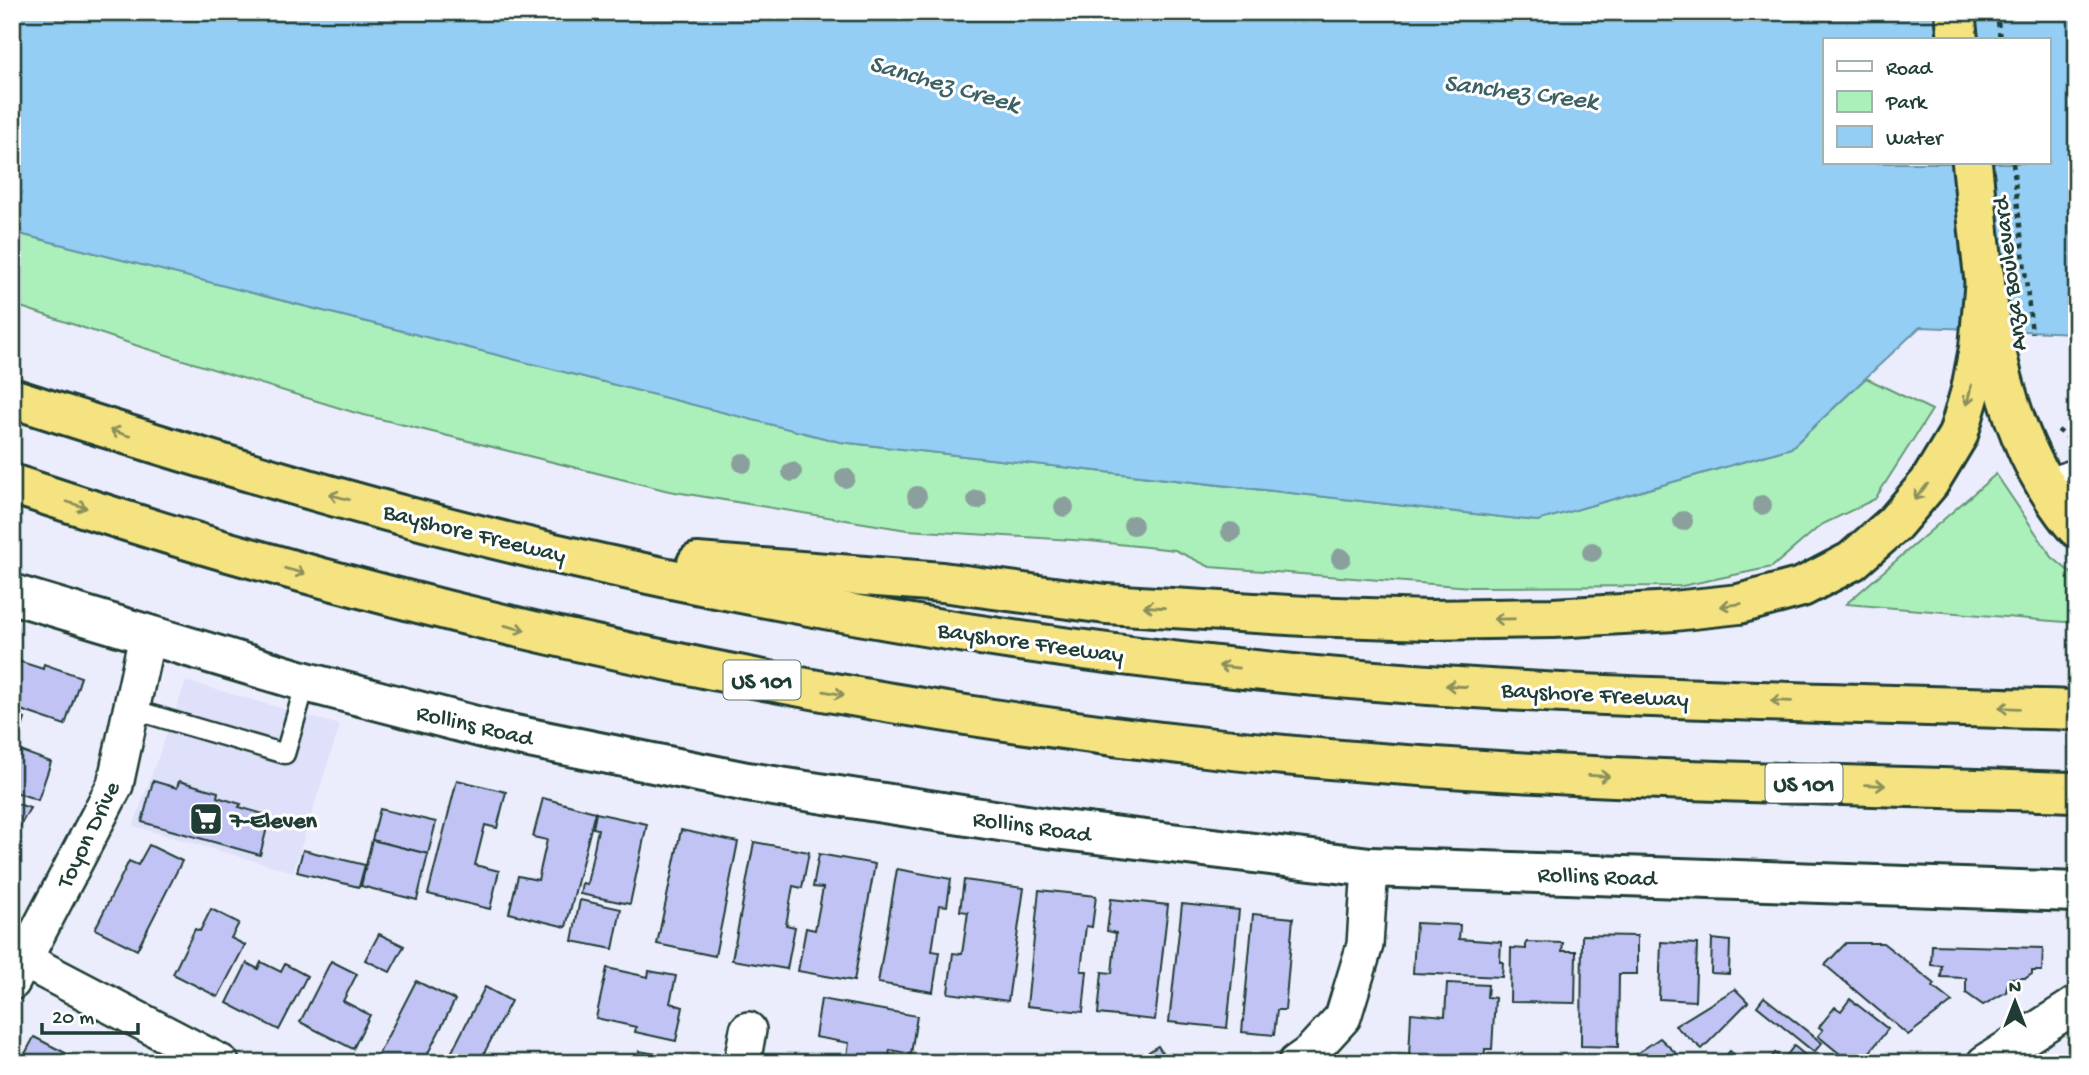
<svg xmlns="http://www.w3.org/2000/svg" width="2089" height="1075" font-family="'Gochi Hand',sans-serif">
<rect width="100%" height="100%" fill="#ecedfc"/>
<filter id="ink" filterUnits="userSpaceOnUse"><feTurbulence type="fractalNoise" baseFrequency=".0143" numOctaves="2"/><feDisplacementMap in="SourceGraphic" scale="14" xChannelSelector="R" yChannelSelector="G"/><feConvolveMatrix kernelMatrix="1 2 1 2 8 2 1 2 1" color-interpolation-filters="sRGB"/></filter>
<g filter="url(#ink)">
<polygon fill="#dfe0fa" points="186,681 340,725 293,872 133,826"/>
<g fill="#abf0bb" stroke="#659678" stroke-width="2">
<polygon points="12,232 840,442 1537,521 1791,448 1866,378 1932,410 1875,499 1821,525 1772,567 1682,586 1471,587 1210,567 1175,550 1089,541 907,530 669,491 356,413 141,347 12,304"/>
<polygon points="1996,474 2052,557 2077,578 2077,623 1846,604"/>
</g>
<path fill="#95cef4" stroke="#6694a7" stroke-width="2" fill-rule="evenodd" d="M12 12H2077V333L1920 327 1791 448 1537 521 840 442 12 232ZM1825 40H2049V163H1825Z"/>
<g fill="#c1c3f5" stroke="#1f3d34" stroke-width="2">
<polygon points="12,659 43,669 44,664 81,677 65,725 12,707"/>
<polygon points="12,715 25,719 15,749 51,762 38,800 12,791"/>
<polygon points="457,780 506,792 497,828 485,825 475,865 499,871 490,909 428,894"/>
<polygon points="153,781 177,788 179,781 218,792 217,797 241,804 239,807 270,816 260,855 142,822"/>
<polygon points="543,798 595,812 566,927 509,913 518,876 538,880 547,840 533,837"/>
<polygon points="12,802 30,808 12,840"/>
<polygon points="380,809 436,822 428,854 372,840"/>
<polygon points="596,813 647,824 630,904 580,894 582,883 587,884 598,829 593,828"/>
<polygon points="681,830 738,842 715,956 657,944"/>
<polygon points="372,840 428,854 417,900 361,886"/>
<polygon points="754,842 809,852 802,888 793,886 786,925 795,927 787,969 732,960"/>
<polygon points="149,845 182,861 137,950 95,929 129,861 138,865"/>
<polygon points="303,850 365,865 359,887 297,872"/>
<polygon points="819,854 875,864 854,981 798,971 806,928 815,930 823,888 813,887"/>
<polygon points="897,869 951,879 947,906 939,905 932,951 939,952 933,992 878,983"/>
<polygon points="964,880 1024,888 1008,1001 948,993 953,953 962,954 968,912 960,911"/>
<polygon points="1039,890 1096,896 1092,927 1086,926 1081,971 1087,971 1083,1012 1027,1006"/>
<polygon points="1111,899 1168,905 1155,1020 1098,1014 1102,972 1112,973 1116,933 1107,931"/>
<polygon points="580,900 621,909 613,949 572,941"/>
<polygon points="1182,904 1239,910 1227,1028 1169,1022"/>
<polygon points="211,909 239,923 231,938 245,945 218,997 173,974 195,929 200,931"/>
<polygon points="1253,914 1293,918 1285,1010 1277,1010 1274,1035 1242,1032"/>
<polygon points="1416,923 1460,925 1459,939 1501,942 1500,962 1503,962 1502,977 1413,973"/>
<polygon points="379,934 404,946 390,972 365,960"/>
<polygon points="1582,935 1637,936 1637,974 1619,974 1618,1047 1581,1046"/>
<polygon points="1712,939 1730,941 1729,974 1711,973"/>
<polygon points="1526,942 1563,943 1562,951 1576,951 1575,1003 1510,1002 1511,948 1526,949"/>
<polygon points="1661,942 1697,944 1695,1001 1659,999"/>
<polygon points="1846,943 1883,943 1935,984 1933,987 1952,1002 1908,1035 1825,965"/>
<polygon points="1932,945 2043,948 2042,971 2032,971 2032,974 2026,978 2009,978 2006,992 1983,1005 1966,993 1966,978 1941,977 1942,966 1931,965"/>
<polygon points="331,961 357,974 343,1001 370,1015 353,1049 300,1022"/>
<polygon points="261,962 281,972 285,964 307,976 279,1030 227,1003 247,963 258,969"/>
<polygon points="607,968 648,977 649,971 676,976 670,1003 683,1007 676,1041 635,1032 636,1027 596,1018"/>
<polygon points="416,981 455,1000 423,1063 374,1063"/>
<polygon points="1447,983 1488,985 1487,997 1495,998 1492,1049 1485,1049 1484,1061 1409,1057 1411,1013 1445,1016"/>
<polygon points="485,987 511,1001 479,1063 446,1063"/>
<polygon points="1735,989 1748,1002 1702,1049 1675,1026"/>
<polygon points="1764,997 1822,1043 1814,1052 1757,1006"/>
<polygon points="821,999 917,1016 911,1054 890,1050 888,1063 846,1063 849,1043 815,1037"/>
<polygon points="1850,999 1888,1029 1861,1063 1851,1063 1818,1036 1823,1030 1819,1027 1835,1007 1841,1011"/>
<polygon points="34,1037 79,1060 77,1063 20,1063"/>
<polygon points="1660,1038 1680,1057 1675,1063 1623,1063"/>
<polygon points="1158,1046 1169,1063 1132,1063"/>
<polygon points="1794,1046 1815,1063 1767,1063 1775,1053 1783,1060"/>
<polygon points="639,1051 678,1058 677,1063 637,1063"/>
<polygon points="1730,1051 1745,1063 1720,1063"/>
</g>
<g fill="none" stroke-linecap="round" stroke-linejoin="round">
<defs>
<g id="service">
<polyline points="2041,479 2077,468"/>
<polyline points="131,709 285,754 306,682"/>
</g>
<g id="minor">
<polyline points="24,960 221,1063"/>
<polyline points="12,982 115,785 147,636"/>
<polyline points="742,1063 748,1030"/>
<polyline points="1296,1063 1310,1053 1343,1017 1365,945 1370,867"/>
<polyline points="1985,1063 2077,1004"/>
</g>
<polyline id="tertiary" points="12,594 306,682 495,731 747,782 1046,828 1370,867 2077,892"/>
<g id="motorway">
<polyline points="1955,12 1958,40"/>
<path d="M1972 163C1984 273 1989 403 2054 498 2061 508 2068 519 2077 528"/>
<path d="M12 398C189 455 368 510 549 552 775 604 1004 644 1235 668 1514 698 1796 702 2077 710"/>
<path d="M12 484C92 510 172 537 254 559 568 648 889 712 1214 748 1500 779 1789 783 2077 792"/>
<polyline points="697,563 942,582 1106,604 1305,616 1429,620 1553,618 1674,611 1739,604 1802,587 1852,561 1894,524 1929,483 1958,435 1971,390 1979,348 1985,279"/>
</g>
</defs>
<use href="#service" stroke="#1f3d34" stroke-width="23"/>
<use href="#minor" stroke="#1f3d34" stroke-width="40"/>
<use href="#tertiary" stroke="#1f3d34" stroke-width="44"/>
<use href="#motorway" stroke="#1f3d34" stroke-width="44"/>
<g stroke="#1f3d34" stroke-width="4.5" stroke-dasharray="5 5" stroke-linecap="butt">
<polyline points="1997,12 2000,40"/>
<polyline points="2013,163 2032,333"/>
<polyline points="2058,430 2076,444"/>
</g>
<use href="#service" stroke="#fff" stroke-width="18"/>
<use href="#minor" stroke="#fff" stroke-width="35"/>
<use href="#tertiary" stroke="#fff" stroke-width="38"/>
<use href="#motorway" stroke="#f5e382" stroke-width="38"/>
</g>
<g fill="#8ba09d">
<circle cx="743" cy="463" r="10"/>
<circle cx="792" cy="472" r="10"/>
<circle cx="845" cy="478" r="10"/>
<circle cx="917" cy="496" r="10"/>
<circle cx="977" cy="500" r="10"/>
<circle cx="1762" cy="505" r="10"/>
<circle cx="1064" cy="507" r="10"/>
<circle cx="1683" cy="521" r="10"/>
<circle cx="1133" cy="525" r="10"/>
<circle cx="1231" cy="532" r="10"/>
<circle cx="1592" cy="552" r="10"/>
<circle cx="1341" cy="558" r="10"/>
</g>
<defs><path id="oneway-shaft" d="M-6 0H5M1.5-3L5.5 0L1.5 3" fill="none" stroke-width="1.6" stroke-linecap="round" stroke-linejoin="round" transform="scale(1.75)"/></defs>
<g stroke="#8a905b">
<use href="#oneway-shaft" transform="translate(1969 395) rotate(104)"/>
<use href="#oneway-shaft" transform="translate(120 433) rotate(-162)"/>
<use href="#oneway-shaft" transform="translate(1921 492) rotate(130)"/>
<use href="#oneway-shaft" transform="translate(339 497) rotate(-165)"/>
<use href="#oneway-shaft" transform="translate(77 505) rotate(18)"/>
<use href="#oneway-shaft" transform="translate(295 571) rotate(15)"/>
<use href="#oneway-shaft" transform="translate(1731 605) rotate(172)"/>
<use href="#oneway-shaft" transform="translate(1154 607) rotate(-176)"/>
<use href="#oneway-shaft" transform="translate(1504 619) rotate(179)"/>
<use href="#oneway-shaft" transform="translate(515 628) rotate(14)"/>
<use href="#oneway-shaft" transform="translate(1229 667) rotate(-174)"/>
<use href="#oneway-shaft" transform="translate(1456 686) rotate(-176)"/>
<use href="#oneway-shaft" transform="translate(834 693) rotate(10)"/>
<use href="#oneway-shaft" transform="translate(1781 701) rotate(-178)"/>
<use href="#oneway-shaft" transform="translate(2009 708) rotate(-178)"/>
<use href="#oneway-shaft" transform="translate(1599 776) rotate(3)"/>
<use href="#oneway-shaft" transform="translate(1875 785) rotate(2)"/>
</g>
</g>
<defs>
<symbol id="supermarket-square" viewBox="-11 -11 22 22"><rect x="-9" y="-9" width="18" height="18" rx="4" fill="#1f3d34" stroke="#fff"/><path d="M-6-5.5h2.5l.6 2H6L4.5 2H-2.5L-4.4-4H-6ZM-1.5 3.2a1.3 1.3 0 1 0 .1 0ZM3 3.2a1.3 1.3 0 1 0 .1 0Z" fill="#fff"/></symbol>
</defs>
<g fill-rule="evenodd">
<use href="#supermarket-square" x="187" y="800" width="38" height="38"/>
</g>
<g text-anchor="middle" stroke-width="6" stroke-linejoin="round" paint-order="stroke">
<g fill="#fff" stroke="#627771" stroke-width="2">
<rect x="723.5" y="660.5" width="77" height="39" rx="5"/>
<rect x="1765.5" y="763.5" width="77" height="39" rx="5"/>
</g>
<g font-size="23" font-weight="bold" fill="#1f3d34">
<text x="762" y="688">US 101</text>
<text x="1804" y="791">US 101</text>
</g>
<g font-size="24" fill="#1f3d34" stroke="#fff">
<text transform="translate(2008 274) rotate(-97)" y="8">Anza Boulevard</text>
<text transform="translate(475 532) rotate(14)" y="8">Bayshore Freeway</text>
<text transform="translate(1031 641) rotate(8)" y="8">Bayshore Freeway</text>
<text transform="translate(1595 693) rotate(3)" y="8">Bayshore Freeway</text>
<text transform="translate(475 724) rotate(13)" y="8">Rollins Road</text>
<text transform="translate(1032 825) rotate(8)" y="8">Rollins Road</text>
<text transform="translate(87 834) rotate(-64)" y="8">Toyon Drive</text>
<text transform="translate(1597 875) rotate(2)" y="8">Rollins Road</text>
</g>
<g font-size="24" font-weight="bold" fill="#1f3d34" stroke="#fff" text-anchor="start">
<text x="230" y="827">7-Eleven</text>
</g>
<g font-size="26" font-style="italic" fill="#3c6164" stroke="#fff">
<text transform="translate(945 82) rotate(16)" y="9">Sanchez Creek</text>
<text transform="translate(1521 90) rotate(7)" y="9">Sanchez Creek</text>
</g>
</g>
<rect width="2089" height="1075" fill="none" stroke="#fff" stroke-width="42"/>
<rect x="21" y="21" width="2047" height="1033" fill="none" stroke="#1f3d34" stroke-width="2.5" filter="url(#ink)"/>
<rect x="1823" y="38" width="228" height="126" fill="#ffffff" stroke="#a5b1ae" stroke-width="2"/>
<rect x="1837" y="61" width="35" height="10" fill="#ffffff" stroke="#a5b1ae" stroke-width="2"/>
<text x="1886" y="74" font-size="21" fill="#1f3d34">Road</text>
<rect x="1837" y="91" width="35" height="21" fill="#abf0bb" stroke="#a5b1ae" stroke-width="2"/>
<text x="1886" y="108" font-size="21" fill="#1f3d34">Park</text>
<rect x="1837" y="126" width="35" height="21" fill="#95cef4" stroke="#a5b1ae" stroke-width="2"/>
<text x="1886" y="144" font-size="21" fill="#1f3d34">Water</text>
<g transform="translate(2015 1002)" stroke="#ffffff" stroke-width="5" paint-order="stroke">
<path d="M0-5L12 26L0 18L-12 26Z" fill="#1f3d34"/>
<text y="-10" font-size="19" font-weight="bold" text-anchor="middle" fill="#1f3d34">N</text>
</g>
<path d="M42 1023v10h96v-10" fill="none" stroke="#1f3d34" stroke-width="3.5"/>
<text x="52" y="1023" font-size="21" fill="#1f3d34" stroke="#ffffff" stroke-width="5" paint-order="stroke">20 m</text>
</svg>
